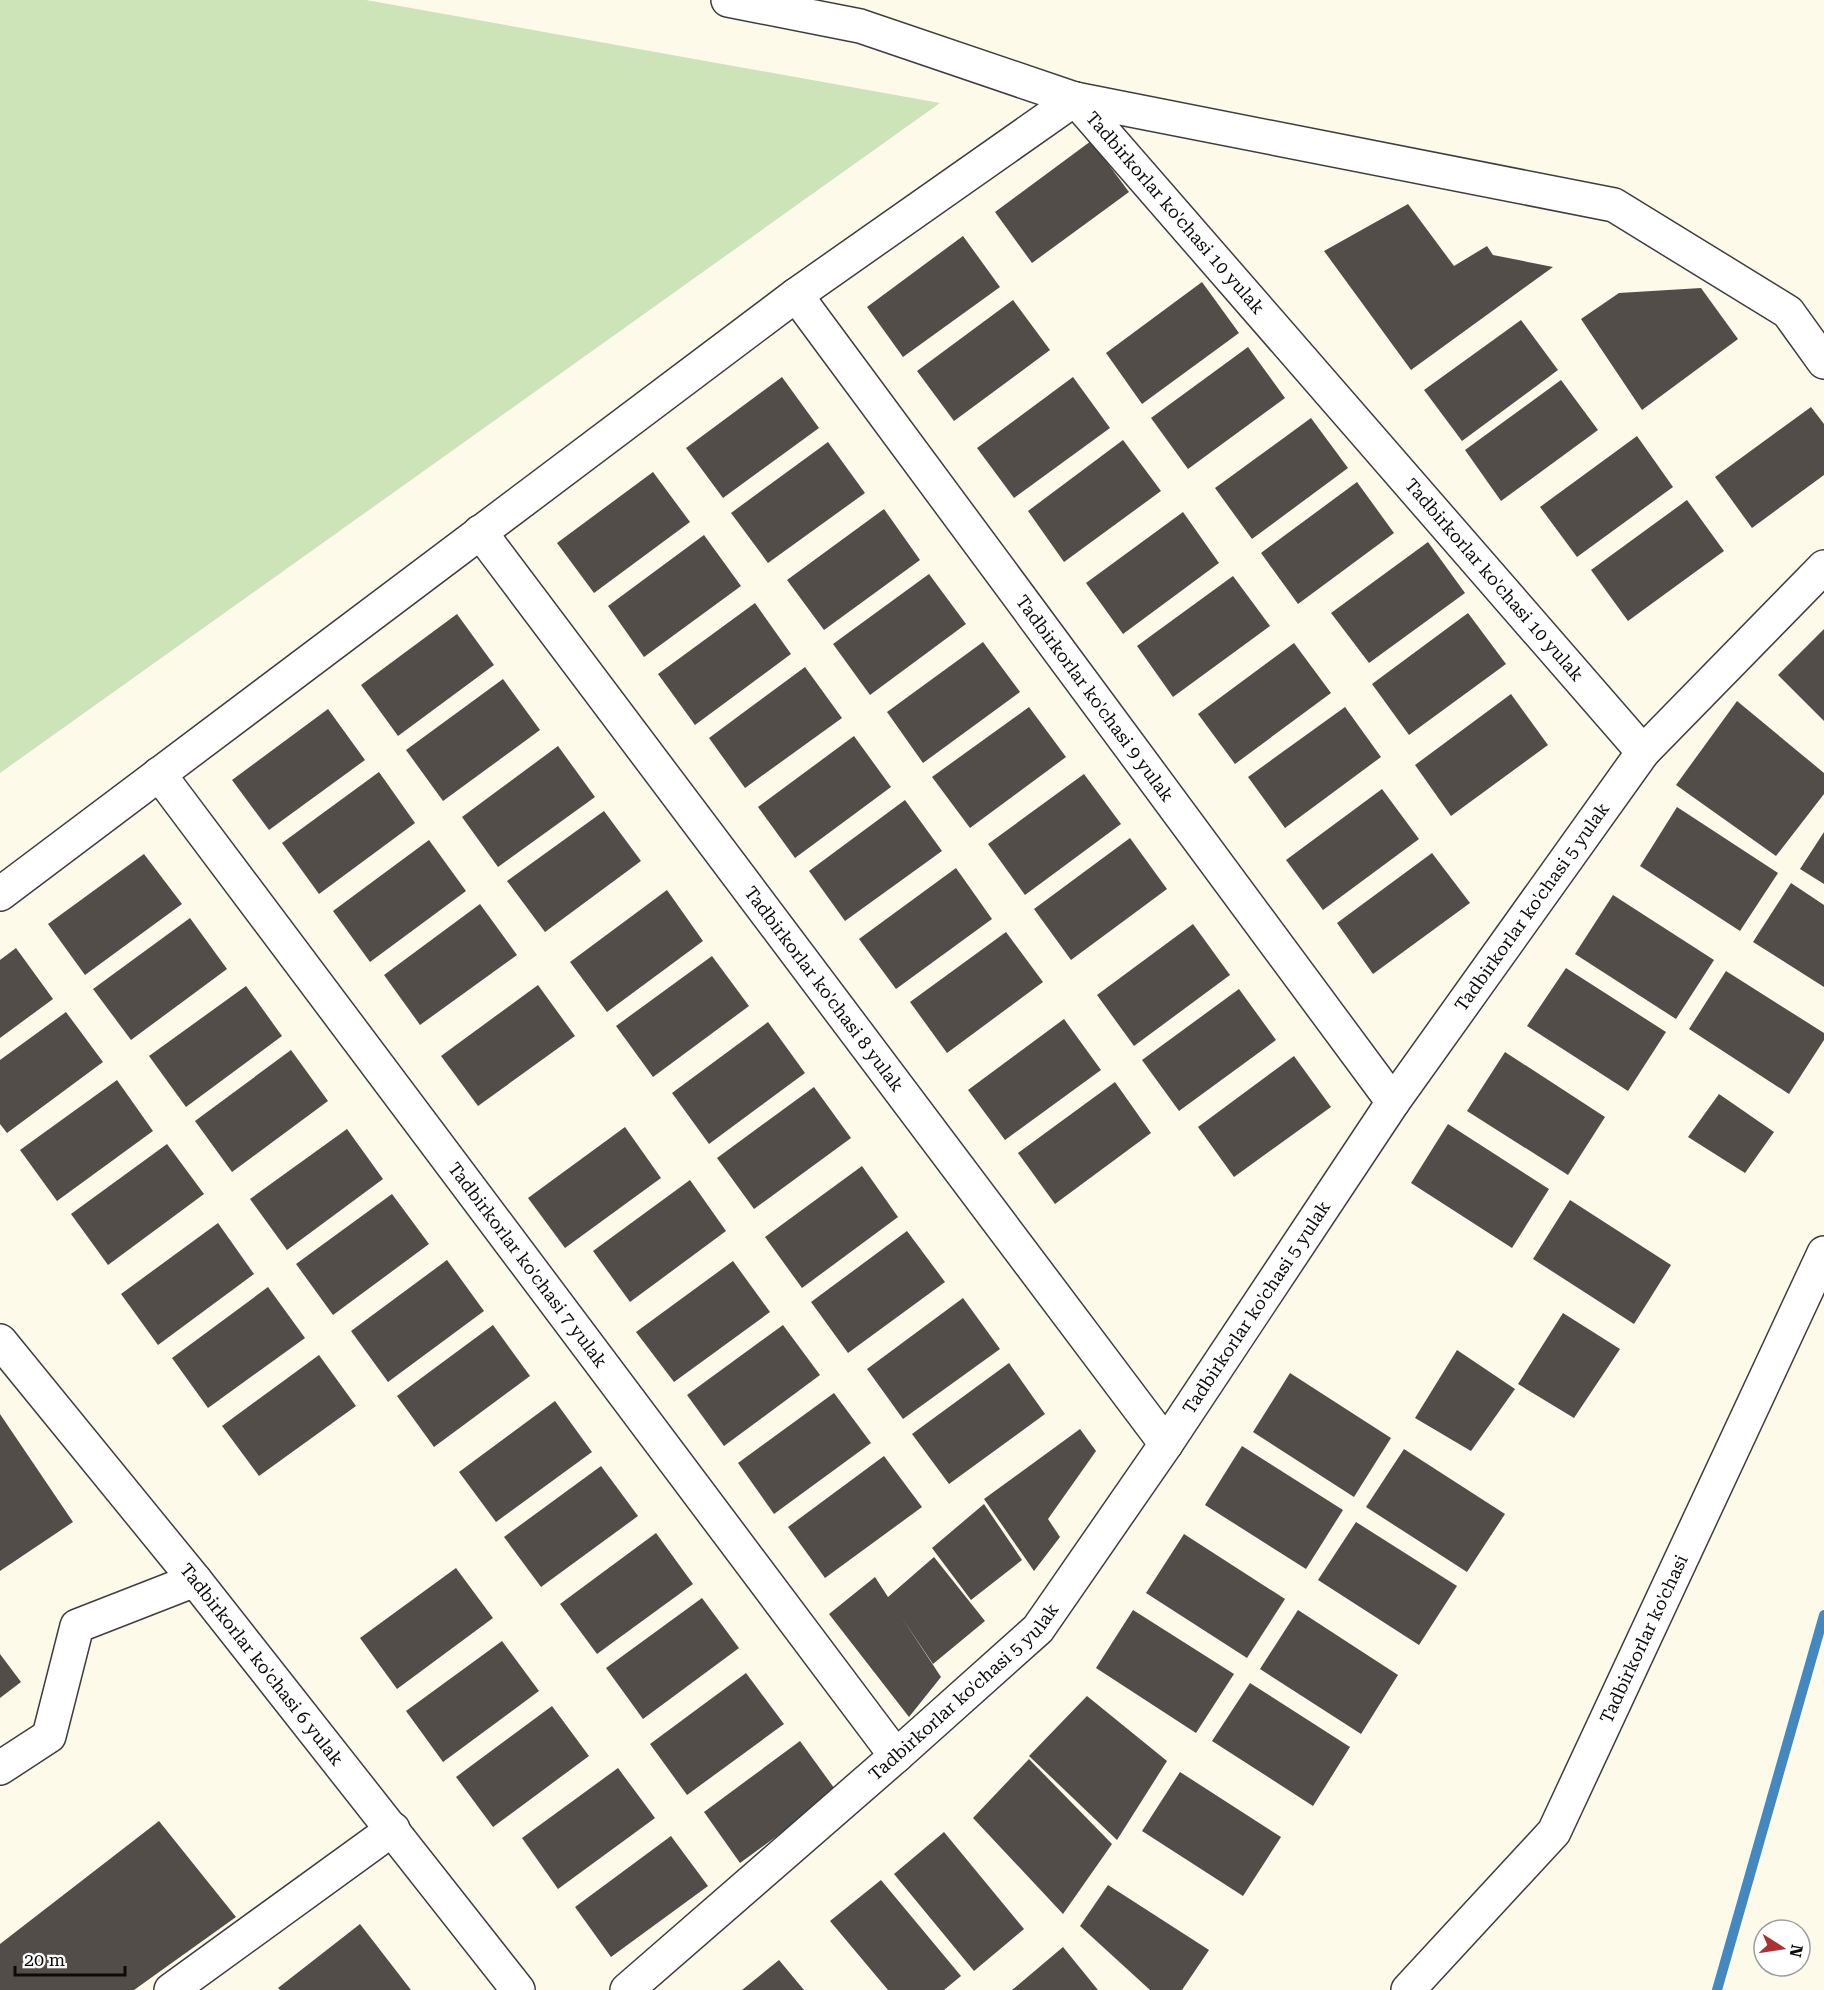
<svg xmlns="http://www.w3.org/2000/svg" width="1824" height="1990" font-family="'Roboto Serif',serif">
<rect width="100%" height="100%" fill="#fdfaea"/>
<polygon fill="#cde3b8" points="0,0 366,0 940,103 0,773"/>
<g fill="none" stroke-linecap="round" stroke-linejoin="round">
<polyline stroke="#4388bf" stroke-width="10" points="1717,1990 1824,1615"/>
</g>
<g fill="#524d48">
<polygon points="1091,141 1129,192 1032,263 995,212"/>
<polygon points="1408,204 1454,266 1487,246 1493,255 1553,267 1411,370 1324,251"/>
<polygon points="963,236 1000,287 903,357 867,307"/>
<polygon points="1202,282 1239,333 1142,404 1106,353"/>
<polygon points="1701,288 1738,339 1642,410 1581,319 1619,293"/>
<polygon points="1013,300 1050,350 954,421 917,371"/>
<polygon points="1521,320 1558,370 1462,441 1424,390"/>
<polygon points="1248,347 1285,398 1188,469 1151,418"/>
<polygon points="782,377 819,428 723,498 686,448"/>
<polygon points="1073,377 1110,428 1014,498 977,448"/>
<polygon points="1561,380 1598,430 1501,501 1465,450"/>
<polygon points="1811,407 1824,424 1824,475 1752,528 1715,477"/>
<polygon points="1311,418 1348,468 1252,539 1215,488"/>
<polygon points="1637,436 1673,487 1577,557 1540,507"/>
<polygon points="1123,440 1161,491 1064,562 1028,511"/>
<polygon points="828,442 865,493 768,563 731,513"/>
<polygon points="653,472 690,522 594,593 557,543"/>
<polygon points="1357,482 1394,533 1298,604 1261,553"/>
<polygon points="1687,500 1724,551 1628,621 1591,570"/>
<polygon points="884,509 920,560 824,630 787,580"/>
<polygon points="1183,512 1219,563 1123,634 1086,583"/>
<polygon points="704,535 741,586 644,657 608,606"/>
<polygon points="1428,542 1465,593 1369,663 1331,613"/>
<polygon points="929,574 966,624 870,695 833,644"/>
<polygon points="1233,576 1270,626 1173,697 1137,646"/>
<polygon points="755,603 791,654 695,725 658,674"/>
<polygon points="1468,613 1506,664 1409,735 1372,684"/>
<polygon points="457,614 494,665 398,736 361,685"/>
<polygon points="1824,629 1824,721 1778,675"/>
<polygon points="983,642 1020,692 923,763 887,712"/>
<polygon points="1294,643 1331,693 1235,764 1198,714"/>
<polygon points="805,667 842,718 745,788 709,738"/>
<polygon points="503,679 540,730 443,801 406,750"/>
<polygon points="1511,694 1548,745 1451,816 1415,765"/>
<polygon points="1737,701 1824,773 1824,794 1776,856 1676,785"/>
<polygon points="1029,707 1066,757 970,828 932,777"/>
<polygon points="1345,707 1381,757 1285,828 1248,777"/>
<polygon points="328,709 365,760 269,830 232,780"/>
<polygon points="854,736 891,787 795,858 758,807"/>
<polygon points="558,746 595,797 498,867 462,817"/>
<polygon points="379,772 415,823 319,894 282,843"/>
<polygon points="1084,774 1121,824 1025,895 988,844"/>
<polygon points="1382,789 1419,839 1323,910 1286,860"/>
<polygon points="905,800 942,851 845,921 809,871"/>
<polygon points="1677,807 1778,873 1740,931 1640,866"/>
<polygon points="604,811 641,861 545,932 507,881"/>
<polygon points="1824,832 1824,884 1800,869"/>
<polygon points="1130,838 1167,889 1071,960 1034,909"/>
<polygon points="429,840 466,891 370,962 333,911"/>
<polygon points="1432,853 1470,903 1373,974 1337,923"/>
<polygon points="144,854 182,904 85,975 48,924"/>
<polygon points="956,868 992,919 896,989 859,939"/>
<polygon points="1791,883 1824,905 1824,987 1753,942"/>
<polygon points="667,890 703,941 607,1012 570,962"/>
<polygon points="1613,895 1714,960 1676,1019 1575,954"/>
<polygon points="480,904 517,955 420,1025 384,975"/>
<polygon points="190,918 227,969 131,1040 93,989"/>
<polygon points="1193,924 1230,975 1134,1046 1097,995"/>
<polygon points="1006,932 1043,982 947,1053 910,1002"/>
<polygon points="16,948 53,999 0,1038 0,960"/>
<polygon points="712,956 749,1006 653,1077 616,1026"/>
<polygon points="1566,968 1666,1032 1628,1091 1527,1026"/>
<polygon points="1726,971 1824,1033 1824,1040 1789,1094 1689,1029"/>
<polygon points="538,985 575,1036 478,1106 441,1056"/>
<polygon points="246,986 282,1036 186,1107 149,1056"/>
<polygon points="1239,989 1276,1040 1179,1111 1142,1060"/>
<polygon points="66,1012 103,1062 7,1133 0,1124 0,1060"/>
<polygon points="1064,1019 1101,1070 1005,1140 968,1090"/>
<polygon points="768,1022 805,1073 709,1144 672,1093"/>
<polygon points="291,1050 328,1101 232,1172 195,1121"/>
<polygon points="1505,1052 1605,1117 1568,1175 1467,1111"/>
<polygon points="1294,1056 1331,1107 1234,1177 1198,1127"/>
<polygon points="117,1080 153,1131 57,1201 20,1150"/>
<polygon points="1115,1082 1151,1133 1055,1204 1018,1153"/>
<polygon points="814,1087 851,1138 754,1209 717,1158"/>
<polygon points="1719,1094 1774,1132 1745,1173 1688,1137"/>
<polygon points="1448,1124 1549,1189 1512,1248 1411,1183"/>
<polygon points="625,1127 661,1178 565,1248 528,1198"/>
<polygon points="347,1129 383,1179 287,1250 250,1199"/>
<polygon points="167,1144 204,1194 108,1265 71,1214"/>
<polygon points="862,1166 898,1217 802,1288 765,1237"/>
<polygon points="690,1180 726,1231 630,1302 593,1251"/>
<polygon points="392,1194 429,1244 333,1315 296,1264"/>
<polygon points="1570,1200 1671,1265 1634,1324 1533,1259"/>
<polygon points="218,1223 254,1274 158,1345 121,1294"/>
<polygon points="907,1231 945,1282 848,1353 811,1302"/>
<polygon points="447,1260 484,1311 388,1382 351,1331"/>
<polygon points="733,1261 770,1312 674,1382 636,1332"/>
<polygon points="268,1287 305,1338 208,1408 172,1358"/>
<polygon points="963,1298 1000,1349 903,1419 867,1369"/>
<polygon points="1563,1313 1620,1349 1574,1418 1518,1384"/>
<polygon points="493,1325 530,1376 434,1447 397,1396"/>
<polygon points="783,1325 820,1375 724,1446 687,1395"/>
<polygon points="1457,1350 1515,1389 1471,1451 1415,1418"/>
<polygon points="319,1355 356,1406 259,1476 222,1426"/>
<polygon points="1009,1363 1045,1414 949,1484 912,1434"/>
<polygon points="1290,1373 1391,1438 1354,1497 1253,1432"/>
<polygon points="834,1393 871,1443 774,1514 738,1463"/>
<polygon points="555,1401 592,1452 496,1522 459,1472"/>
<polygon points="0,1414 73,1522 0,1571"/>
<polygon points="1080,1429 1096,1451 1048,1519 1060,1537 1034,1571 984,1499"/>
<polygon points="1242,1446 1343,1510 1306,1569 1205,1505"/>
<polygon points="1404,1449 1505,1514 1467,1572 1366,1507"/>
<polygon points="884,1456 922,1507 825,1578 788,1527"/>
<polygon points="601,1466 638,1516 541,1587 504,1537"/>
<polygon points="984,1504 1022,1560 971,1600 932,1548"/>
<polygon points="1356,1522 1457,1586 1419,1645 1318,1580"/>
<polygon points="656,1533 693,1584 597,1654 560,1604"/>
<polygon points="1184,1534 1285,1599 1247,1658 1146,1593"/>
<polygon points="934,1557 985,1621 933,1664 902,1618 941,1677 909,1717 829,1614 875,1577 888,1597"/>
<polygon points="456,1568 493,1618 397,1689 360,1638"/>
<polygon points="702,1598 739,1648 643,1719 606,1668"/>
<polygon points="1133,1610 1234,1674 1196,1733 1096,1668"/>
<polygon points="1298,1610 1398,1675 1361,1734 1260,1669"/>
<polygon points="502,1641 539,1691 443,1762 406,1711"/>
<polygon points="0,1654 21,1682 0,1698"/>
<polygon points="746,1673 784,1724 687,1795 650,1744"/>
<polygon points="1250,1683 1350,1747 1313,1806 1212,1741"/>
<polygon points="1087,1696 1167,1761 1117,1840 1029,1756"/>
<polygon points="552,1706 589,1756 493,1827 456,1777"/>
<polygon points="800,1741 837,1792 740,1863 704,1812"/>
<polygon points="1029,1759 1112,1844 1063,1914 973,1818"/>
<polygon points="618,1768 655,1818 558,1889 522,1838"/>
<polygon points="1180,1772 1281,1837 1243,1896 1142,1831"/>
<polygon points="159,1821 236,1917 134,1990 0,1990 0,1944"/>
<polygon points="944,1832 1024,1929 974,1971 894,1874"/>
<polygon points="671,1836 708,1886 611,1957 575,1907"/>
<polygon points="881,1880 961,1976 944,1990 888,1990 830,1921"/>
<polygon points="1108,1885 1209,1950 1182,1990 1150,1990 1080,1926"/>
<polygon points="360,1924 411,1990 280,1990 278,1988"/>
<polygon points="1063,1947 1098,1990 1012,1990"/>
<polygon points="779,1960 804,1990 742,1990"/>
</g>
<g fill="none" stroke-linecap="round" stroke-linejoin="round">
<defs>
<g id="street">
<polyline points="728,0 860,26 1075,99"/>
<path id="s1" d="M796 295 1393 1102"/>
<path id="s2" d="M480 532 1166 1444"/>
<polyline points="1643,752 1075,99 1614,205 1788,312 1824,362"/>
<path id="s3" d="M159 774 896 1756"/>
<polyline points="0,894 796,295 1075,99"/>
<path id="s4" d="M0 1341 195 1580 518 1990"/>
<polyline points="0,1768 49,1736 77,1626 195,1580"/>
<polyline points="171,1990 393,1829"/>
<path id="s5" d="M627 1990 896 1756 1038 1629 1166 1444 1393 1102 1643 752 1824 567"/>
<path id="s6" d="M1408 1990 1554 1832 1824 1253"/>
</g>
</defs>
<use href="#street" stroke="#3e3e3e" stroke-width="36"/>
<use href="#street" stroke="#fff" stroke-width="33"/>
</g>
<g text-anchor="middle" stroke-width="6" stroke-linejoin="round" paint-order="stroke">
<g font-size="18" fill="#0b0b0b" stroke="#fff">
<text transform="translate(1175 213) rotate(49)" y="6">Tadbirkorlar ko'chasi 10 yulak</text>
<text transform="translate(1494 580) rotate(49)" y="6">Tadbirkorlar ko'chasi 10 yulak</text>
<text dy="6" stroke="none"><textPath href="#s1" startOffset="502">Tadbirkorlar ko'chasi 9 yulak</textPath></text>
<text dy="6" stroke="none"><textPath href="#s5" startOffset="1422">Tadbirkorlar ko'chasi 5 yulak</textPath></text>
<text dy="6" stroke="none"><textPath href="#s2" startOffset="572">Tadbirkorlar ko'chasi 8 yulak</textPath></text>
<text dy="6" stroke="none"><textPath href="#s3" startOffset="614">Tadbirkorlar ko'chasi 7 yulak</textPath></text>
<text dy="6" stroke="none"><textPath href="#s5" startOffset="936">Tadbirkorlar ko'chasi 5 yulak</textPath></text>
<text dy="6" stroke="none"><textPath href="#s6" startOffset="428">Tadbirkorlar ko'chasi</textPath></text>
<text dy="6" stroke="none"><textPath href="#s4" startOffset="416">Tadbirkorlar ko'chasi 6 yulak</textPath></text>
<text dy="6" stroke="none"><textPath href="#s5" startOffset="450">Tadbirkorlar ko'chasi 5 yulak</textPath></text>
</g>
</g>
<g transform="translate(1782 1948) rotate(102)"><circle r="28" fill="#ffffff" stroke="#9d9d9d" stroke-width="1.5"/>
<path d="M0-4.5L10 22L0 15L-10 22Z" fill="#ac3132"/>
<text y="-9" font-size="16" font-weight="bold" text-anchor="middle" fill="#0b0b0b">N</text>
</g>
<path d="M15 1966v9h110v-9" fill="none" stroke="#0b0b0b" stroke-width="3"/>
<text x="24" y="1966" font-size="18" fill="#0b0b0b" stroke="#ffffff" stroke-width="4.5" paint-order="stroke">20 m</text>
</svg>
